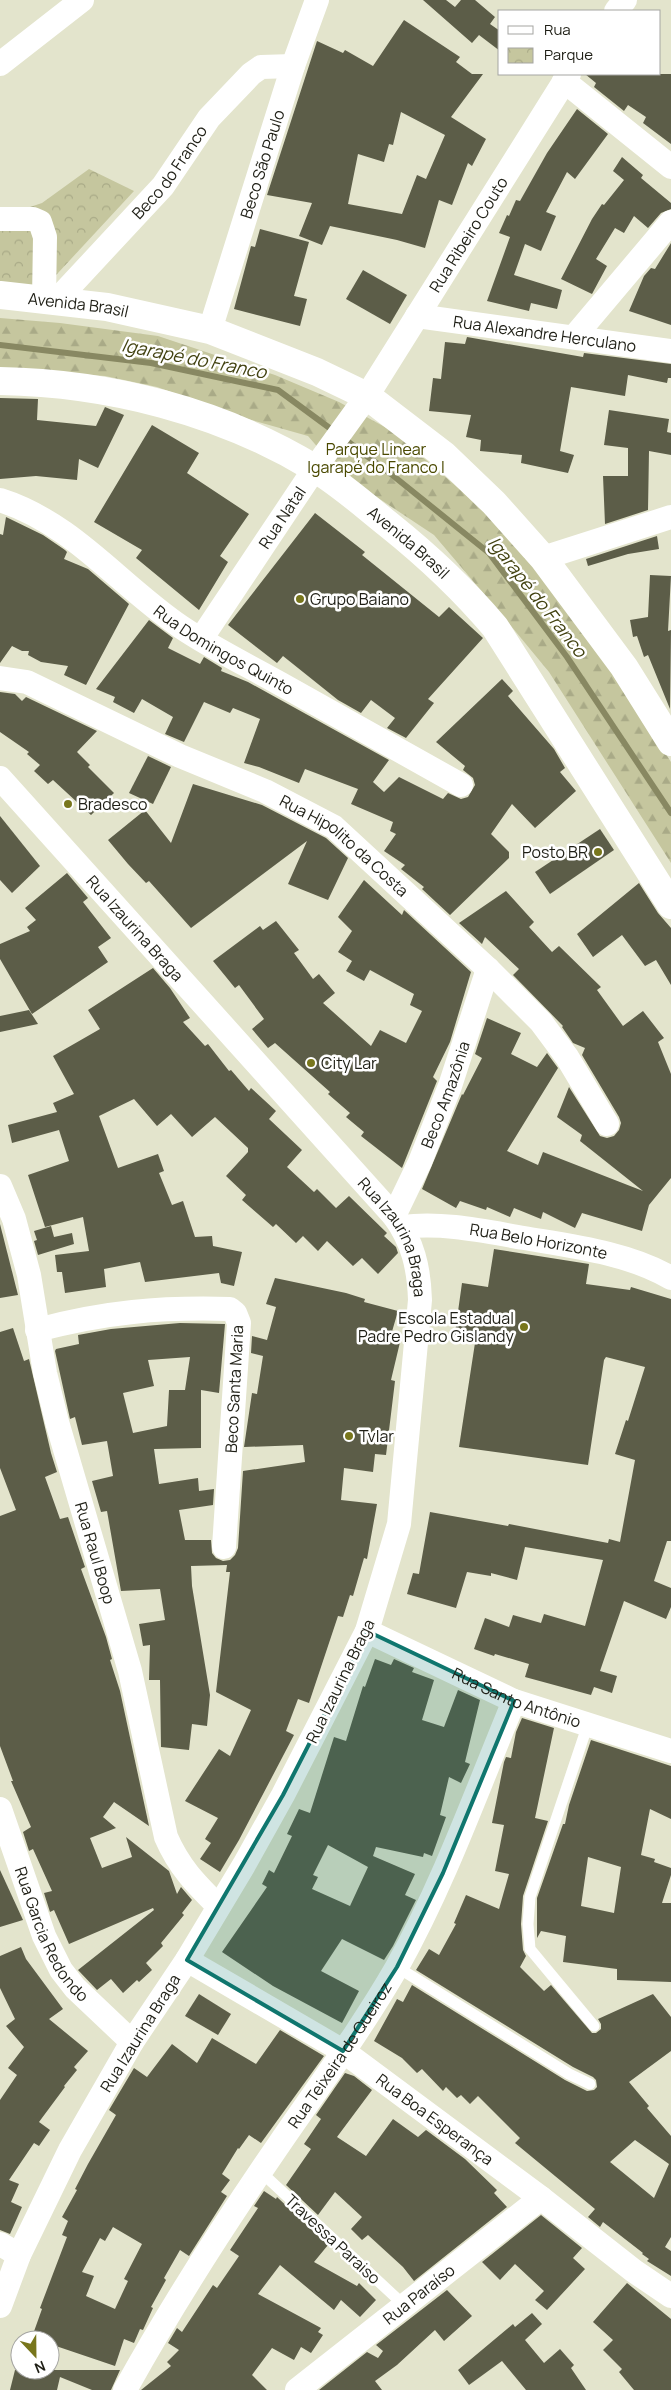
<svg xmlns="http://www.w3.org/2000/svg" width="671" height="2390" font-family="Manrope,sans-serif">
<defs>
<pattern id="forest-firs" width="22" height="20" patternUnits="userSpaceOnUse" patternTransform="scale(1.25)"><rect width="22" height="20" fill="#c5c69e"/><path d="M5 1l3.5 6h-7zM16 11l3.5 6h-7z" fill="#a9aa87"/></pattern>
<pattern id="park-crowns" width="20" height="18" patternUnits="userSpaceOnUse" patternTransform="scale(1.25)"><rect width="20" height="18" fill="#c5c69e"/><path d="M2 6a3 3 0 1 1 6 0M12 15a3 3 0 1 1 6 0" fill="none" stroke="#a9aa87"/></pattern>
</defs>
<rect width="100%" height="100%" fill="#e3e4cc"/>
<polygon fill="url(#forest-firs)" points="0,318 60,323 158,336 275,375 339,402 394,432 489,515 551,585 596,647 671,762 671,863 549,672 511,626 434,535 339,472 308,436 241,417 157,387 105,376 0,369"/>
<polygon fill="url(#park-crowns)" points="89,169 134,191 45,287 0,286 0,217 42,203"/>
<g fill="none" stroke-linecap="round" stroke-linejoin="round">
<g stroke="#888862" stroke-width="6">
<polyline points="0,345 151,363 278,390 335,432"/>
<polyline points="343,438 391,474 489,553 567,657 671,813"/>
</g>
</g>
<g fill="#5c5d48" fill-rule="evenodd">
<polygon points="423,0 446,0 455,7 461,0 475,0 495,17 490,24 500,31 500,51 479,35 472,43"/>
<path d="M404 20 460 57 456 62 472 74H483L451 117 486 139 472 166 468 163 452 205 439 200 425 248 397 240 330 226 322 245 299 236 312 203 267 195 317 41 343 53 345 50 373 66ZM401 112 445 135 426 179 417 175 402 214 348 204 358 154 384 162 389 144 393 145Z"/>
<polygon points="585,74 671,74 671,144 643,123 646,117 628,105 624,111 594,87 596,83"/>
<polygon points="577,109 608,134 575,179 567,172 546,212 556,216 541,251 525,244 514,275 562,290 557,309 531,303 529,311 487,301 510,237 499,233 507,215 509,216 516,200 520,201 547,153"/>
<polygon points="622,157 643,175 641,178 671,203 671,209 661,213 648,228 634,216 624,233 615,228 596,259 607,266 592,294 561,279 592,219 602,204 604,205 624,180 613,171"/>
<polygon points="260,229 309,242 294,296 307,299 300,326 234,309 251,246 255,247"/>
<polygon points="671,243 671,325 629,311 644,276 651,268 655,269"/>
<polygon points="363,270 407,295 390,324 346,299"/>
<polygon points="467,337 583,357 584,353 671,364 671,378 668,378 667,383 628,375 625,396 571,387 560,451 574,455 568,473 521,463 522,455 480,451 481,440 466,437 471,415 429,411 433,378 441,379 445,342 465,344"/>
<polygon points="0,398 38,399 37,420 96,426 105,407 124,415 98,468 79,459 77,480 36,476 0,479"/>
<polygon points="609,410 669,419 667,432 671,433 671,455 649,451 648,510 605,524 603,476 628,476 628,448 604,445"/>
<polygon points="152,425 199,453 187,473 249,514 220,556 228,562 199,610 136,558 142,550 94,522"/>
<polygon points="315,513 365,552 362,555 439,617 449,607 483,638 428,699 434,703 406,738 387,728 395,718 371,700 361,713 338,700 283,656 277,663 228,625"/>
<polygon points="6,517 43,535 65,550 67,552 64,559 88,569 129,604 86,685 64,675 68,666 41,662 28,655 29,651 22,651 12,646 0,663 0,534 3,535"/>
<polygon points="657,536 659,549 628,554 588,566 586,559"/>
<polygon points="650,575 671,576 668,631 671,630 670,709 648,655 644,657 637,636 633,637 630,620 648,617"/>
<polygon points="149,620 173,638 168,648 200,664 204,657 222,668 221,671 248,682 389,760 373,782 384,792 399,777 443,799 448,793 461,799 468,797 475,785 473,778 463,770 465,766 436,742 502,679 513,691 508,696 554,749 565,768 560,772 576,791 535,828 512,804 491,834 509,852 509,858 450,915 422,889 424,887 401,869 405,865 384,851 396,834 390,831 393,822 351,804 358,789 305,769 299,783 259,767 244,763 260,719 233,708 230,713 204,702 184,742 165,734 173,717 142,699 134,713 113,702 115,697 96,689"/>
<polygon points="0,692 15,694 22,701 26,697 97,731 77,752 90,765 88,767 114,793 91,815 53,780 48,784 34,771 40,765 27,754 29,752 0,732"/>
<polygon points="148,756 171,767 153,804 129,793"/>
<polygon points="193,784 262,805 326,838 348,858 328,900 288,884 307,841 191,928 149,881 146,883 128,864 108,840 145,810 171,843"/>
<polygon points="0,816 40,866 12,893 0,880"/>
<polygon points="600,829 614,850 550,894 535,872"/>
<polygon points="67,873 88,898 83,902 111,938 98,947 108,962 32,1014 0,959 0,944 30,931 27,927 36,920 25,908"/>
<polygon points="364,880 402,915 404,910 471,972 450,1042 433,1077 437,1081 402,1168 361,1136 364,1132 346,1117 350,1113 328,1094 330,1092 275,1043 268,1048 252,1029 264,1019 239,985 235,988 213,961 260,926 263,930 276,921 299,950 294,953 313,979 319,974 335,993 323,1003 371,1046 380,1030 406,1043 422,1011 410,1005 414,994 370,970 364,981 346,971 352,961 338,952 352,931 338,917"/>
<polygon points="639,883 658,913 671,928 671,985 656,960 645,966 622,935 593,957 577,934"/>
<polygon points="506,891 534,922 529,927 552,952 559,946 601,987 597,990 623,1026 643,1011 664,1038 658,1042 671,1074 671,1178 649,1205 642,1231 582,1213 575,1228 543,1212 541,1219 514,1208 510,1217 487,1207 486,1210 460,1201 456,1208 422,1189 462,1094 463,1095 482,1058 475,1054 487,1018 521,1033 511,1054 537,1067 547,1053 558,1068 507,1151 538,1165 543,1152 643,1191 580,1141 582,1135 557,1117 569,1087 600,1136 607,1138 614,1136 619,1130 621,1123 619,1117 582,1055 585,1048 573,1043 562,1027 563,1026 513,975 519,969 485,937 482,944 459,923"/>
<polygon points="153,968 170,988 190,1018 183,1022 205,1046 208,1044 229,1071 231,1070 249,1091 251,1088 276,1111 269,1119 302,1150 287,1167 314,1192 317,1189 336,1208 349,1196 387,1233 384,1236 396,1247 398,1253 378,1274 362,1258 353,1266 327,1241 318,1251 303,1236 296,1243 276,1224 273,1227 242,1200 246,1195 226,1176 248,1152 248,1148 215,1117 192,1137 171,1114 157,1126 134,1099 99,1116 118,1168 158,1154 164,1171 159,1173 172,1205 183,1201 195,1237 212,1236 213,1246 242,1252 234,1286 221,1283 219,1273 145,1282 140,1262 104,1269 106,1287 65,1293 62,1272 57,1272 55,1255 89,1251 83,1217 45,1227 28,1175 69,1161 59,1130 12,1143 8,1125 57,1112 53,1103 74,1094 53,1056 100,1029 88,1010"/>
<polygon points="29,1010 38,1024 0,1032 0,1016"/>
<polygon points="0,1224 18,1295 0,1298"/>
<polygon points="51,1226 54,1237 72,1233 74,1244 38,1255 34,1241 37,1240 34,1231"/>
<polygon points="494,1249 589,1264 586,1284 630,1290 631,1287 671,1299 671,1541 667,1541 654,1581 671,1588 671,1607 666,1619 624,1601 600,1671 617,1676 612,1693 594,1687 591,1695 525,1677 529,1664 495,1654 494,1656 474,1649 485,1618 509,1627 513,1615 541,1623 544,1614 585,1626 603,1560 525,1547 517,1580 491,1573 491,1576 467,1572 456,1608 407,1594 413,1573 419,1574 430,1512 508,1526 509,1524 608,1543 609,1539 620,1542 635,1460 615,1454 626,1420 628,1421 645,1367 606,1357 604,1360 588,1465 459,1447 475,1343 454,1340 462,1283 488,1287"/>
<path d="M275 1278 346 1293 365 1299 364 1302 398 1311 391 1335 401 1338 391 1380 395 1381 386 1455 375 1454 373 1472 344 1468 341 1500 377 1504 367 1559 364 1558 353 1596 350 1595 343 1617 338 1616 309 1703 298 1699 286 1731 294 1735 239 1840 220 1872 200 1859 211 1843 205 1839 218 1818 185 1801 219 1749 230 1756 251 1710 216 1692 230 1572H226L227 1565 191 1566 192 1586 210 1695 207 1726 192 1724 189 1750 161 1747 160 1680H149L150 1645 143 1646 139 1624 165 1620 160 1589 121 1591 107 1511 101 1512 92 1481 113 1476 107 1441 82 1445 75 1417 70 1419 55 1351 56 1349 79 1344 78 1335 111 1329 180 1323 225 1324 219 1393 201 1390V1448L154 1449 159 1484 198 1478 199 1491 214 1489 213 1505 179 1510 185 1540H211L212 1553 216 1558 223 1561 230 1560 235 1555 238 1548 243 1471 305 1462 303 1445 244 1447 252 1393 257 1394 263 1356 251 1353 252 1336 267 1340 276 1307 266 1304ZM190 1357 185 1390H169L167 1426 133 1433 123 1393 154 1386 148 1360Z"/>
<polygon points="13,1328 24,1361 29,1359 51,1453 57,1472 45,1477 60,1519 68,1517 85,1567 81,1569 106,1637 112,1659 110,1660 120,1691 149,1826 114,1802 103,1817 116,1828 90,1838 102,1868 132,1857 126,1837 169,1871 177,1894 181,1887 192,1900 182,1913 184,1915 161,1943 163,1946 146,1963 152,1970 139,1982 137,1980 123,1993 111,1979 97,1990 78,1970 154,1910 153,1908 69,1944 54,1910 50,1912 44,1893 52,1891 33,1849 29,1851 23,1832 31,1827 11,1781 13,1781 0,1746 0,1516 16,1510 0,1468 0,1332"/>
<path d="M375 1659 391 1665 394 1659 414 1668 412 1672 434 1680 422 1720 444 1727 458 1690 480 1700 465 1762 470 1764 461 1783 449 1777 440 1815 446 1817 432 1856 424 1853 423 1857 376 1847 373 1856 415 1874 405 1895 416 1900 393 1946 384 1960 342 1939 321 1971 359 1991 342 2023 273 1986 222 1952 267 1887 262 1884 269 1870 274 1873 292 1836 287 1834 299 1809 310 1813 334 1737 346 1741 363 1686 365 1687ZM328 1845 368 1867 350 1906 312 1889 318 1877 313 1875Z"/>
<path d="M522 1718 554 1728 535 1818 548 1821 523 1896 521 1924 523 1950 526 1956 520 1967 544 1991 551 1985 592 2033H596L601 2029V2024L598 2019 653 1994 671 2017V2051L629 2082 649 2106 647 2108 671 2136V2237L665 2247 671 2251V2276L647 2261 649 2259 642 2254 643 2253 603 2222 600 2227 588 2217 595 2209 515 2143 520 2138 478 2096 470 2104 461 2095 457 2098 446 2087 443 2091 422 2069 417 2073 402 2058 374 2041 397 1999 403 2002 412 1985 565 2080 587 2091 594 2090 597 2087 596 2080 593 2077 573 2067 416 1970 429 1949 439 1955 456 1924 454 1923 466 1895 499 1909 509 1874 495 1871 504 1825 492 1823 504 1762 506 1757 511 1758 516 1732ZM635 2140 669 2164 654 2198 610 2162Z"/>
<path d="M591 1740 671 1766V1819L650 1809 641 1855 655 1859 654 1862 671 1868V1875L662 1903H671V1982L617 1980V1969L563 1962 566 1936 541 1931 537 1938V1898L563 1824H565L569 1805ZM588 1857 621 1867 614 1913 581 1906Z"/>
<polygon points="0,1870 23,1920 0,1927"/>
<polygon points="21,1947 26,1959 63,2009 49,2019 88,2051 74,2067 77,2070 64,2086 65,2087 39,2122 50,2130 39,2146 34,2143 9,2180 19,2184 11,2202 22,2207 10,2234 0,2230 0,2100 17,2075 8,2068 24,2047 6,2026 15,2019 0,1988 0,1956"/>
<polygon points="199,1994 231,2014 218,2035 185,2016"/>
<path d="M280 2030 324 2056 261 2143 249 2135 239 2149 238 2148 222 2174 230 2180 221 2192 227 2196 189 2256 180 2250 164 2278 166 2280 151 2307 153 2308 143 2330 140 2329 134 2343 124 2339 115 2366 50 2344V2340L32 2337 42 2309 40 2308 67 2237 62 2235 68 2221 62 2217 77 2190 75 2189 88 2164 116 2115 109 2110 134 2068 147 2077 172 2044 197 2063 212 2038 256 2064ZM113 2227 142 2244 124 2279 128 2281 115 2309 86 2296 94 2276 82 2272 100 2238 105 2241Z"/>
<polygon points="345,2073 354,2076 372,2090 337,2137 366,2156 393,2119 418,2137 426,2130 465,2159 497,2190 494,2193 507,2207 414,2281 403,2267 368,2235 362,2240 351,2229 362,2217 335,2192 318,2215 286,2185 311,2149 304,2144 321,2119 316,2115"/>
<polygon points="264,2191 276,2199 277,2197 328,2245 314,2262 357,2286 359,2283 376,2300 360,2317 341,2300 334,2310 280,2265 258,2294 321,2328 318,2332 323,2335 311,2353 301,2347 294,2360 272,2348 252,2375 267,2390 141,2390 171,2366 167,2362 179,2350 168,2343 177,2328 182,2332 213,2285 217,2288 239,2256 230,2250 258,2208 254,2206"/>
<polygon points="541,2215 582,2248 573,2258 585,2269 547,2310 535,2300 544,2291 515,2264 500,2280 482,2262"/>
<polygon points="627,2283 671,2319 671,2390 634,2390 619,2372 622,2369 603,2350 613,2340 593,2322"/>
<polygon points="447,2290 472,2316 444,2341 435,2330 397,2365 375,2381 382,2390 319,2390 367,2352 378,2358 383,2351 376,2345"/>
<polygon points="532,2313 542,2324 525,2340 544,2363 560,2349 574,2365 571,2368 586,2390 526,2390 502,2361 469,2385 458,2370 513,2324 515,2327"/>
<polygon points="15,2370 120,2370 111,2390 92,2390 60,2377 57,2390 10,2390"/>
</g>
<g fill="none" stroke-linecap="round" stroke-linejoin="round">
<g stroke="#fff" stroke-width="11">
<polyline points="588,1724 530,1897 528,1924 530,1949 594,2026"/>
<polyline points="397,1967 569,2074 590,2084"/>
<polyline points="261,2172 405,2306"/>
</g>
<g stroke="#fff" stroke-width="24">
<polyline points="616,11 625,0"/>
<polyline points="0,64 82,0"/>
<polyline points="564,81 671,167"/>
<polyline points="0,219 33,219 40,222 45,237 44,300"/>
<path id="s1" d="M56 301 163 186 209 118 251 74 261 67 293 66"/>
<path id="s2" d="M417 316 671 351"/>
<path id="s3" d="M210 330 293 66 317 0"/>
<polyline points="574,337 671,222"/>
<path id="s4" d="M0 500C73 523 119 585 181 627 212 648 247 665 279 683 340 717 401 751 461 785"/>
<polyline points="543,558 671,517"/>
<path id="s5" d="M201 639 315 468 367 396 569 74"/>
<path id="s6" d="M0 678 27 682 180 756 265 791 334 827 488 969 541 1022 567 1057 607 1124"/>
<path id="s7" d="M0 778 394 1216C413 1242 419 1268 420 1300L399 1524 367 1631 283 1795 244 1865 187 1960 132 2042 70 2150 19 2255 0 2306"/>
<path id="s8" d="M0 1186 14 1219 29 1275 45 1373 57 1422 130 1671 166 1837C179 1867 195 1883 218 1906"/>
<path id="s9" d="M394 1216 420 1162 450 1086 488 969"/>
<path id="s10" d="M402 1227C444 1222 483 1231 524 1238 571 1246 629 1253 671 1278"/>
<path d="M37 1330C105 1312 160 1307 230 1309L235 1313 239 1323 224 1547"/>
<path id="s11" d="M367 1631 514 1701 671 1751"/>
<path id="s12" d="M0 1809 44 1936 61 1970 75 1988 132 2042"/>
<path id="s13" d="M187 1960 343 2051 541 2198 634 2271 671 2296"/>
<polyline points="0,2244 19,2255"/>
<path id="s14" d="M125 2390C172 2305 225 2223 280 2143 319 2086 362 2028 397 1967 444 1883 477 1790 514 1701"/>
<path id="s15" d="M297 2390 541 2198"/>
</g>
<g stroke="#fff" stroke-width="28">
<path id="s16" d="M0 295 107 307 210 330 317 372 367 396 444 455 494 503 543 558 624 667 671 742"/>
<path id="s17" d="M0 381C109 383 220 411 314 468 341 484 365 506 389 525 429 557 462 588 495 627L671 905"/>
</g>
</g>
<path fill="#0f766e" fill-opacity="0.2" stroke="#0f766e" stroke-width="4" stroke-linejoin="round" d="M367 1631 514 1701 443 1873 397 1967 343 2051 187 1960 283 1795Z"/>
<g fill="#78761c" stroke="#fff" stroke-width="2">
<circle cx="300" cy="599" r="5"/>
<circle cx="68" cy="804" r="5"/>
<circle cx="598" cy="852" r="5"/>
<circle cx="311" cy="1063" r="5"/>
<circle cx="524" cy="1327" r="5"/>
<circle cx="349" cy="1436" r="5"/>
</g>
<g text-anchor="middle" stroke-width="5" stroke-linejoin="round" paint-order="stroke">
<g font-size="16" fill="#1f1f16" stroke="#fff">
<text dy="6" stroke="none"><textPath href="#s3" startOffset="174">Beco São Paulo</textPath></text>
<text dy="6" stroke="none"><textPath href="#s1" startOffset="172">Beco do Franco</textPath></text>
<text dy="6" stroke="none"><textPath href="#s5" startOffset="485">Rua Ribeiro Couto</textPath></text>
<text dy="6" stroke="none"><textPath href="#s16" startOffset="79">Avenida Brasil</textPath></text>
<text dy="6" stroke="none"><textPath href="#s2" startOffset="129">Rua Alexandre Herculano</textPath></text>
<text dy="6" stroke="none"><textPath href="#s5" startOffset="146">Rua Natal</textPath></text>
<text dy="6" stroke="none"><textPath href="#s17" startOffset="450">Avenida Brasil</textPath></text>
<text dy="6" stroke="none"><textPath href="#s4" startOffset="271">Rua Domingos Quinto</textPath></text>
<text dy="6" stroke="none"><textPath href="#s6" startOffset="386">Rua Hipolito da Costa</textPath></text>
<text dy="6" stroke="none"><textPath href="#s7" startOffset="202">Rua Izaurina Braga</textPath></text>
<text dy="6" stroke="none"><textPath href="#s9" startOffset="132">Beco Amazônia</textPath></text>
<text dy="6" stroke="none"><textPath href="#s7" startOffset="608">Rua Izaurina Braga</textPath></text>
<text dy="6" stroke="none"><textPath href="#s10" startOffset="138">Rua Belo Horizonte</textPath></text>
<text transform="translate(234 1389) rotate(-87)" y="6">Beco Santa Maria</text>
<text dy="6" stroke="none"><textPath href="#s8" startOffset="380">Rua Raul Boop</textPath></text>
<text transform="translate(340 1681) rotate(-64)" y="6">Rua Izaurina Braga</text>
<text dy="6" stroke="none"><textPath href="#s11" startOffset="164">Rua Santo Antônio</textPath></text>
<text dy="6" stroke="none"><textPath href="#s12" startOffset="136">Rua Garcia Redondo</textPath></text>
<text transform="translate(140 2033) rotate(-58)" y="6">Rua Izaurina Braga</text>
<text dy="6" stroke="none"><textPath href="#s14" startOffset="398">Rua Teixeira de Queiroz</textPath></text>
<text dy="6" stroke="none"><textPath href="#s13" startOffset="295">Rua Boa Esperança</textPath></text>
<text transform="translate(333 2239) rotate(43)" y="6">Travessa Paraiso</text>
<text dy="6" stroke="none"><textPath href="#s15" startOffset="155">Rua Paraíso</textPath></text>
</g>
<g font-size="16" fill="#4a4900" stroke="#fff">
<text x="376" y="455">Parque Linear<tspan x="376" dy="18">Igarapé do Franco I</tspan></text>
</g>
<g font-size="16" fill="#1f1f16" stroke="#fff" text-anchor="start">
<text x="310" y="605">Grupo Baiano</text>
<text x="78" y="810">Bradesco</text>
<text x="588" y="858" text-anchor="end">Posto BR</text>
<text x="321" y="1069">City Lar</text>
<text x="514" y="1324" text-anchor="end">Escola Estadual<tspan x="514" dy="18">Padre Pedro Gislandy</tspan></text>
<text x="359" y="1442">Tvlar</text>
</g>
<g font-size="18" font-style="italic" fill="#424211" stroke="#fff">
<text transform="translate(194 359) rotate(11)" y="6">Igarapé do Franco</text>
<text transform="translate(537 597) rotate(52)" y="6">Igarapé do Franco</text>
</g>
</g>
<rect x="498" y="10" width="162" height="65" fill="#ffffff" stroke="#a5a5a2"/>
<rect x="508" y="26" width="25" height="8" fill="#ffffff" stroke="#a5a5a2"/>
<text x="544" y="35" font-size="15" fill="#1f1f16">Rua</text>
<rect x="508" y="48" width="25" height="15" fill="url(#park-crowns)" stroke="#a5a5a2"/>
<text x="544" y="60" font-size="15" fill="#1f1f16">Parque</text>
<g transform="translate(35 2355) rotate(158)"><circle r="24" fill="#ffffff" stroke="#a5a5a2"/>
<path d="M0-4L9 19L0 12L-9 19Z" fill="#78761c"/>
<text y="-8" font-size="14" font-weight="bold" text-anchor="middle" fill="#1f1f16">N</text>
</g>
</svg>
